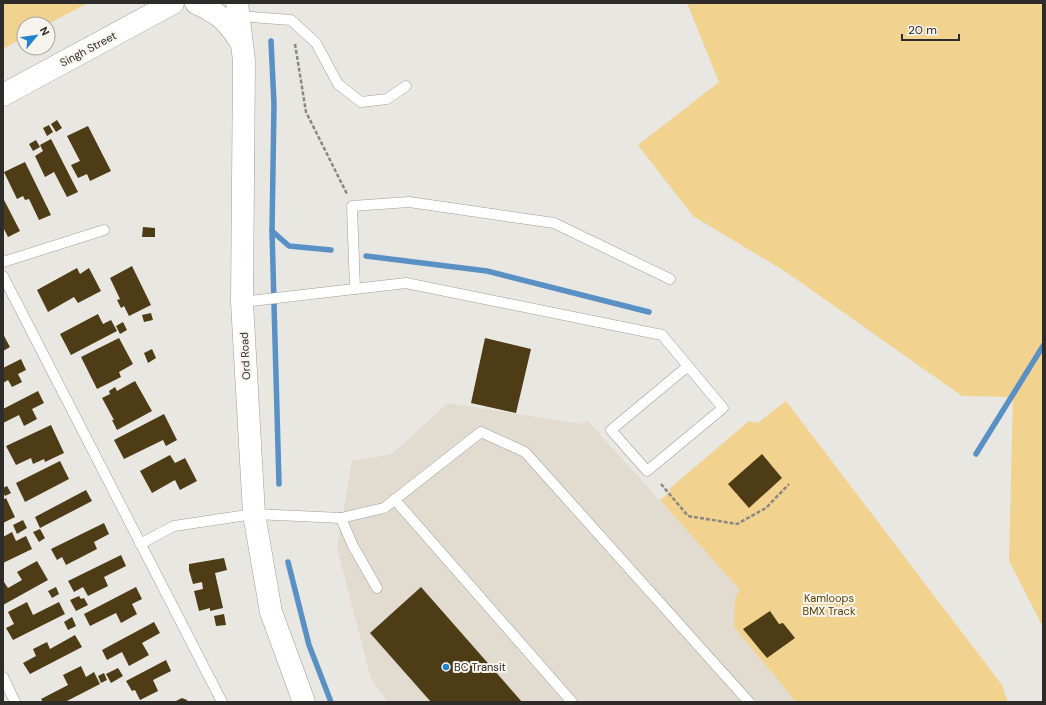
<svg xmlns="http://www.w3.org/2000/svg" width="1046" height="705" font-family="'DM Sans',sans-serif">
<rect width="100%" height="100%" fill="#e9e7e1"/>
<polygon fill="#e1dccf" points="448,403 582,424 587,420 741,590 734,627 796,702 388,702 371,679 337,548 352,461 392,454"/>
<g fill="#f1d28e">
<polygon points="3,3 88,3 48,24 24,24 24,37 3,49"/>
<polygon points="687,3 1043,3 1043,627 1009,561 1013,397 962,396 786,272 693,216 638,145 719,82"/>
<polygon points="786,401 1002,685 1008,702 796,702 734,627 735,598 740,590 660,500 671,491 669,489 749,421 758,423"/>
</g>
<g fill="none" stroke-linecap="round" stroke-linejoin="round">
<g stroke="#5991c5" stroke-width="5.5">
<polyline points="271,41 274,104 272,231 289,246 331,250"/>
<polyline points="272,231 279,484"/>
<polyline points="366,256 487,271 649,312"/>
<polyline points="976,454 1043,346"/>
<polyline points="288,562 309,645 331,702"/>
</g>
</g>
<g fill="#4d3c15">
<polygon points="57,120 62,128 56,132 51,124"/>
<polygon points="49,125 53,132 47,136 43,128"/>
<polygon points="88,126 111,171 90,181 87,174 78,178 71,165 80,161 67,136"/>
<polygon points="51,139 78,192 67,197 54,172 45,177 35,156 43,151 40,145"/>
<polygon points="36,140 40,147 33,151 29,144"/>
<polygon points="25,162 51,215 39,220 29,199 25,200 23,196 17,199 4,172"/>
<polygon points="3,198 20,231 8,237 3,227"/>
<polygon points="143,227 155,228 155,237 142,237"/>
<polygon points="132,266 151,305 129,316 124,306 121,308 117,300 120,299 110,278"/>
<polygon points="77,268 80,274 89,268 101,291 78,303 74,297 48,312 37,290"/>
<polygon points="151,313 153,320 144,322 142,315"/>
<polygon points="98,314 103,324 111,320 117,331 71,355 60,334"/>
<polygon points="123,322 127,330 120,334 116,326"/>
<polygon points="3,334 10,347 3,351"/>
<polygon points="119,338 133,364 119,372 121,377 97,389 81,357"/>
<polygon points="485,338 531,349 516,413 471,403"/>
<polygon points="152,349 156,358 148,363 144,353"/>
<polygon points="21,359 26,370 18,374 22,382 12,387 8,380 3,383 3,368"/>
<polygon points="135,381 152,411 117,430 112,420 114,420 102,398 110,394 109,391 115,387 117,391"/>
<polygon points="38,391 44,403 32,409 37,419 24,426 19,415 3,423 3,409"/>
<polygon points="164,414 177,440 166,446 163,440 124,459 114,440"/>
<polygon points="51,425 64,453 45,462 44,459 33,464 31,458 16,465 6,446"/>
<polygon points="762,454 782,478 749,508 728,484"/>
<polygon points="170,455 175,463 185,458 197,481 180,490 175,480 152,493 140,471"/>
<polygon points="60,461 69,479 25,502 16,483"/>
<polygon points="7,486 11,493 5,496 3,492 3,488"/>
<polygon points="86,490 92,501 40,528 35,517"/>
<polygon points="6,498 15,517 3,523 3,500"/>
<polygon points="23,520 27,528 17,534 13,525"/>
<polygon points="104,523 109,534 94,542 97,549 66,565 62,557 57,560 51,549"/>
<polygon points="40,529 45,538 39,542 33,532"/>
<polygon points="12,532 16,541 26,536 32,549 3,563 3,537"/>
<polygon points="121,555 126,566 104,577 108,586 88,596 83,587 74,592 68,581"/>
<polygon points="224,558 227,570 215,573 223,608 210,611 210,608 199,611 194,591 203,589 202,582 193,584 189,570 189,564"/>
<polygon points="37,561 48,580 3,605 3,583 4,582 8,588 22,580 17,572"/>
<polygon points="56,587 59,594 52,598 48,591"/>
<polygon points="136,587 142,599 132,604 137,614 121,623 116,613 90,626 84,614"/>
<polygon points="421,587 522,702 431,702 370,633"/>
<polygon points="79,596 81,599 84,598 88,605 76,611 70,600"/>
<polygon points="27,602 33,615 59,602 65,614 13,640 6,628 14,624 8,612"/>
<polygon points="770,611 779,624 783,623 795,638 767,658 743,629"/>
<polygon points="224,614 226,625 216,626 214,616"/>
<polygon points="72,617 76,626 68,630 64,622"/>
<polygon points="154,622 160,633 142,643 149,655 129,666 122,652 107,660 102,650"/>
<polygon points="75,635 82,647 30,674 23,663 36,656 33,649 47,642 50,649"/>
<polygon points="166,660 171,671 153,680 158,691 140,700 135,690 132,691 126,681"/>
<polygon points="81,666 86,677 94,672 100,684 65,702 43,702 41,699 68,685 63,675"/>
<polygon points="118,668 123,676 111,683 106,674"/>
<polygon points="104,673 107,680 101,683 98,676"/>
<polygon points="182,698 187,700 188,702 174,702"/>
</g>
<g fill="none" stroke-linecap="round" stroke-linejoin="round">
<defs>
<g id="service">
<polyline points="238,16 291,20 316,43 338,84 361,102 387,99 406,86"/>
<polyline points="3,262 104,230"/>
<polyline points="3,276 222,702"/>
<polyline points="355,289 352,206 409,202 554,223 670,279"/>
<polyline points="242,302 406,283 662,335 723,408 647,471 611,430 688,366"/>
<polyline points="395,500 572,702"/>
<polyline points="341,518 353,546 377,588"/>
<polyline points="140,544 174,526 254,514 341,518 384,508 481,432 525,452 749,702"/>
<polyline points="3,677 15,702"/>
</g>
<g id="tertiary">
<path d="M196 3C220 14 226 20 241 42"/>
<polyline points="237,3 244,61 242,302 254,514 271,612 304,702"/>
<polyline points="3,95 173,3"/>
</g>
</defs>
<use href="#service" stroke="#a19e99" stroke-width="11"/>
<use href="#tertiary" stroke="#a19e99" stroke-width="23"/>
<g stroke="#8a8884" stroke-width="2.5" stroke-dasharray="4 2" stroke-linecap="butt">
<polyline points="295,44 306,112 347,194"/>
<polyline points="661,484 688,516 737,524 766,508 789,484"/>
</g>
<use href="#service" stroke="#fff" stroke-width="10"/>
<use href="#tertiary" stroke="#fff" stroke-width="22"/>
</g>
<circle fill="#2284d0" stroke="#f7f4ee" stroke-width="1.5" cx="446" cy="667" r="4"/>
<g text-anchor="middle" stroke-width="4" stroke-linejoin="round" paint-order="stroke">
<g font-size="11" fill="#2d2c2a" stroke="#f7f4ee">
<text transform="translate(88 49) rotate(-28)" y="4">Singh Street</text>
<text transform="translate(245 356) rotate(-93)" y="4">Ord Road</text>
</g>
<g font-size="11" fill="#574105" stroke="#f7f4ee">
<text x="829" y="602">Kamloops<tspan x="829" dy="13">BMX Track</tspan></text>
</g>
<g font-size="11" fill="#2d2c2a" stroke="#f7f4ee" text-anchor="start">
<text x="454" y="671">BC Transit</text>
</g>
</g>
<rect width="1046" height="705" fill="none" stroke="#2d2c2a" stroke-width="8"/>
<g transform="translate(36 36) rotate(61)"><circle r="19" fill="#f7f4ee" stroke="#a6a4a0"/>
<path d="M0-3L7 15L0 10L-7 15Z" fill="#2284d0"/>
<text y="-6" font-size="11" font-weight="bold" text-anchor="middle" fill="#2d2c2a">N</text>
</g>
<path d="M902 34v6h57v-6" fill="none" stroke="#2d2c2a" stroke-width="2"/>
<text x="908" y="34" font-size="12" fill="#2d2c2a" stroke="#f7f4ee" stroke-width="3" paint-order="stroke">20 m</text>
</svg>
